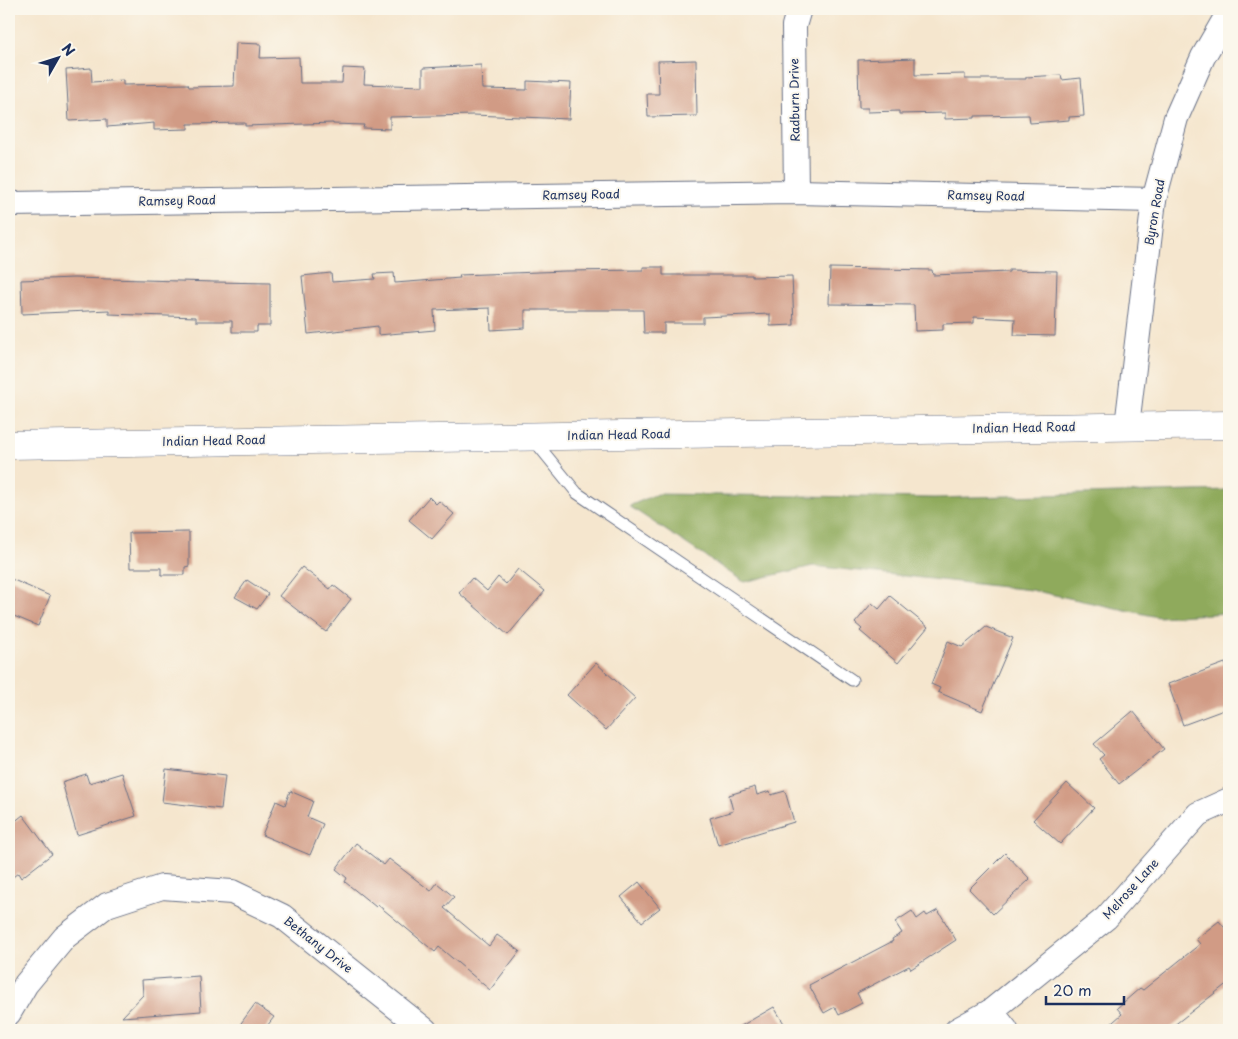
<svg xmlns="http://www.w3.org/2000/svg" width="1238" height="1039" font-family="'Playpen Sans',sans-serif">
<rect width="100%" height="100%" fill="#fbf7ec"/>
<filter id="ink" filterUnits="userSpaceOnUse"><feTurbulence type="fractalNoise" baseFrequency=".02" numOctaves="2"/><feDisplacementMap in="SourceGraphic" scale="10" xChannelSelector="R" yChannelSelector="G"/><feConvolveMatrix kernelMatrix="1 2 1 2 8 2 1 2 1" color-interpolation-filters="sRGB"/></filter>
<filter id="wash" filterUnits="userSpaceOnUse"><feTurbulence type="fractalNoise" baseFrequency=".0096" numOctaves="4" result="noise"/><feDisplacementMap in="SourceGraphic" scale="20" xChannelSelector="R" yChannelSelector="G"/><feGaussianBlur stdDeviation="1.12" result="paint"/><feColorMatrix in="noise" values="0 0 0 0 0 0 0 0 0 0 0 0 0 0 0 0 0 1.4 0 .05"/><feComposite in="paint" operator="in"/></filter>
<g filter="url(#wash)">
<rect width="100%" height="100%" fill="#f5e6ce"/>
<polygon fill="#8faa5c" stroke="#556c5d" points="1229,490 1229,613 1158,617 1031,590 813,566 744,582 629,506 657,494 935,498"/>
<g id="blocks">
<g fill="#d19b85">
<polygon points="236,43 261,44 260,58 299,57 300,83 342,83 343,68 365,69 364,84 423,86 423,68 481,65 482,89 527,90 527,81 571,83 569,119 473,115 390,117 390,129 363,128 364,125 333,124 333,123 245,126 245,123 188,124 188,129 154,130 154,123 107,127 107,119 69,121 66,70 91,68 92,82 123,80 123,85 188,84 189,87 234,86"/>
<polygon points="915,58 915,75 965,74 965,79 1026,79 1026,77 1061,75 1062,80 1081,78 1084,116 1069,117 1069,120 1030,123 1029,115 975,116 975,118 945,119 945,113 899,114 899,111 868,112 868,108 859,108 858,60"/>
<polygon points="696,60 697,116 648,117 647,94 659,94 658,61"/>
<polygon points="643,267 663,267 663,275 752,275 752,277 792,276 794,325 770,326 770,314 703,317 703,323 664,323 664,333 644,333 643,310 525,310 525,328 491,330 490,308 434,310 435,330 378,335 378,326 308,334 302,276 331,273 332,282 375,279 374,274 394,273 395,283 460,278 459,275 565,271 643,270"/>
<polygon points="830,268 932,270 933,275 1009,272 1009,270 1057,271 1055,336 1014,335 1015,319 974,317 974,323 943,324 943,330 915,331 914,305 829,304"/>
<polygon points="74,278 214,282 270,283 270,326 257,326 257,332 232,332 232,321 196,321 196,317 109,314 109,310 22,314 21,280"/>
<polygon points="429,497 436,504 439,501 454,514 432,539 409,520"/>
<polygon points="189,532 189,566 185,567 185,575 161,575 161,568 130,568 129,533"/>
<polygon points="302,567 330,589 333,585 351,599 326,632 279,596"/>
<polygon points="518,569 545,591 508,635 459,593 472,578 487,591 498,577 506,584"/>
<polygon points="9,578 50,596 38,626 9,614"/>
<polygon points="247,580 268,594 257,609 235,597"/>
<polygon points="890,596 928,627 898,663 860,631 862,629 855,623 872,603 879,609"/>
<polygon points="986,627 1013,638 982,711 938,692 940,688 931,684 948,641 962,647"/>
<polygon points="596,663 635,698 606,730 567,695"/>
<polygon points="1225,663 1229,673 1229,708 1183,725 1168,684"/>
<polygon points="1133,711 1164,749 1119,784 1099,759 1104,755 1094,744"/>
<polygon points="166,769 225,776 221,809 162,802"/>
<polygon points="122,773 136,816 77,835 62,782 86,774 89,783"/>
<polygon points="1067,783 1094,808 1060,844 1033,820"/>
<polygon points="755,787 757,795 770,791 771,795 785,791 794,822 718,845 710,818 733,811 729,795"/>
<polygon points="290,791 313,801 307,817 323,824 310,855 262,835 276,801 285,805"/>
<polygon points="23,815 52,854 21,878 18,873 9,880 9,826"/>
<polygon points="356,843 384,865 389,859 431,891 437,883 454,897 444,908 489,946 497,935 520,951 490,990 439,947 435,952 378,905 376,907 345,882 347,878 336,869"/>
<polygon points="1005,853 1030,879 993,914 969,889"/>
<polygon points="639,882 660,908 642,922 621,897"/>
<polygon points="938,910 956,940 911,969 909,966 857,993 862,1003 839,1015 835,1007 824,1013 809,985 893,941 892,939 902,933 895,922 912,911 917,919 925,913 927,916"/>
<polygon points="1219,921 1229,933 1229,982 1168,1030 1104,1030 1122,1014 1117,1008 1140,988 1143,990 1200,944 1196,939"/>
<polygon points="199,976 201,1011 122,1017 143,995 142,980"/>
<polygon points="255,1004 274,1017 264,1030 236,1030"/>
<polygon points="774,1007 788,1030 734,1030"/>
</g>
</g>
</g>
<g filter="url(#ink)">
<use href="#blocks" fill-opacity="0" stroke="#676f85" stroke-width="1"/>
<g fill="none" stroke-linecap="round" stroke-linejoin="round">
<defs>
<polyline id="service" points="533,439 577,493 852,680"/>
<g id="minor">
<polyline points="796,192 794,26 799,9"/>
<polyline points="9,204 796,192 1154,200"/>
<polyline points="1127,426 1154,200 1176,118 1203,57 1229,12"/>
<polyline points="991,1011 1006,1030"/>
<polyline points="9,1013 26,984 65,937 107,905 162,887 232,892 282,916 425,1030"/>
<polyline points="957,1030 991,1011 1106,918 1198,814 1229,800"/>
</g>
<polyline id="secondary" points="9,445 1229,425"/>
</defs>
<use href="#service" stroke="#676f85" stroke-width="13"/>
<use href="#minor" stroke="#676f85" stroke-width="26"/>
<use href="#secondary" stroke="#676f85" stroke-width="29"/>
<use href="#service" stroke="#fff" stroke-width="11"/>
<use href="#minor" stroke="#fff" stroke-width="24"/>
<use href="#secondary" stroke="#fff" stroke-width="28"/>
</g>
</g>
<g text-anchor="middle" stroke-width="4" stroke-linejoin="round" paint-order="stroke">
<g font-size="12" fill="#1b2f5e" stroke="#fbf7ec">
<text transform="translate(795 100) rotate(-91)" y="4">Radburn Drive</text>
<text transform="translate(581 195) rotate(-1)" y="4">Ramsey Road</text>
<text transform="translate(986 196) rotate(1)" y="4">Ramsey Road</text>
<text transform="translate(177 201) rotate(-1)" y="4">Ramsey Road</text>
<text transform="translate(1155 212) rotate(-80)" y="4">Byron Road</text>
<text transform="translate(1024 428) rotate(-1)" y="4">Indian Head Road</text>
<text transform="translate(619 435) rotate(-1)" y="4">Indian Head Road</text>
<text transform="translate(214 441) rotate(-1)" y="4">Indian Head Road</text>
<text transform="translate(1131 889) rotate(-48)" y="4">Melrose Lane</text>
<text transform="translate(318 945) rotate(38)" y="4">Bethany Drive</text>
</g>
</g>
<rect width="1238" height="1039" fill="none" stroke="#fbf7ec" stroke-width="30"/>
<g transform="translate(58 58) rotate(51)" stroke="#fbf7ec" stroke-width="4" paint-order="stroke">
<path d="M0-4L9 19L0 12L-9 19Z" fill="#1b2f5e"/>
<text y="-8" font-size="14" font-weight="bold" text-anchor="middle" fill="#1b2f5e">N</text>
</g>
<path d="M1046 996v8h78v-8" fill="none" stroke="#1b2f5e" stroke-width="2.5"/>
<text x="1053" y="996" font-size="15" fill="#1b2f5e" stroke="#fbf7ec" stroke-width="4" paint-order="stroke">20 m</text>
</svg>
